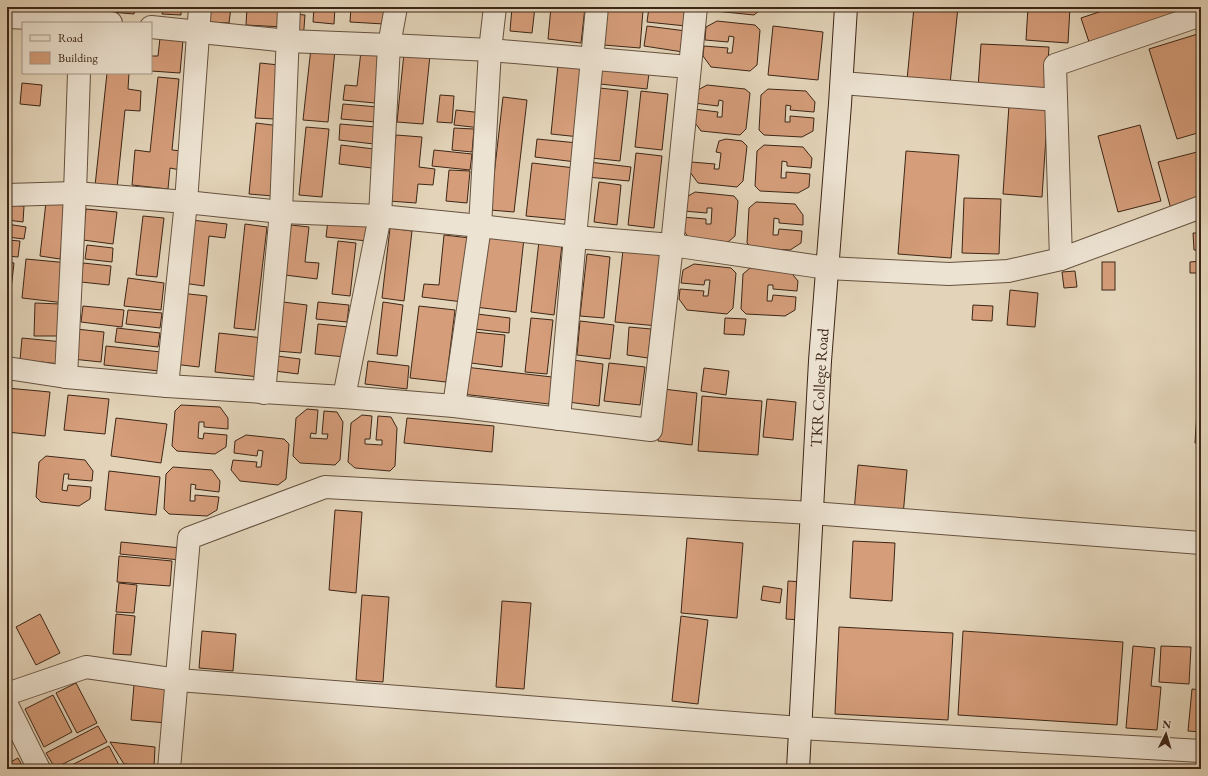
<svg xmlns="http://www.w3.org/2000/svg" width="1208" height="776" font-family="'EB Garamond',serif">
<rect width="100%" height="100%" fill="#e3d4b9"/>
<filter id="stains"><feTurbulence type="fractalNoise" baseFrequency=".005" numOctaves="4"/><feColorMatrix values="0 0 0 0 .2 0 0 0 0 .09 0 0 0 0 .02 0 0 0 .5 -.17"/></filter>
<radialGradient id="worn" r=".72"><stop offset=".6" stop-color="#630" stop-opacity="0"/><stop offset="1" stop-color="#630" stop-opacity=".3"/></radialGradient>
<g fill="#d59d7a" stroke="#3d2616">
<polygon points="111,7 135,7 134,14 111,12"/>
<polygon points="163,7 181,7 181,15 162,14"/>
<polygon points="204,7 231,7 229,23 203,22"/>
<polygon points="247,7 284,7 283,27 246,25"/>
<polygon points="293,7 305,7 304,11 293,10"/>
<polygon points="314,7 335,7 334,24 313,22"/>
<polygon points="351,7 393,7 384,24 350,22"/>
<polygon points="512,7 535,7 532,33 510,31"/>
<polygon points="551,7 585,7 581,43 548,39"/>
<polygon points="607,7 643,10 640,48 604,45"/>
<polygon points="649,7 688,7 686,26 647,22"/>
<polygon points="712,7 761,7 761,9 754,15 715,11"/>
<polygon points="773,7 817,7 812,10"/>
<polygon points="914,7 958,7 950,84 907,80"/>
<polygon points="1028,7 1070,7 1068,43 1026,40"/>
<polygon points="1114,7 1201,7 1091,48 1081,18"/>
<polygon points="293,14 305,15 303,41"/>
<polygon points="717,21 755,25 760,30 757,65 750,71 711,67 703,56 704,46 728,48 727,53 732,53 734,37 729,36 728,42 705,40 706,27"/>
<polygon points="647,26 686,31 683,52 644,46"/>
<polygon points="773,26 823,32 818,80 768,75"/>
<polygon points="1201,33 1201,132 1177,139 1149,49"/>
<polygon points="160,38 183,40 180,73 151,71 151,56 158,56"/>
<polygon points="981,44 1049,47 1046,92 978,88"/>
<polygon points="311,48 335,50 328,122 303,120"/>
<polygon points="361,51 380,53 375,103 343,100 345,85 357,86"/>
<polygon points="404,53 430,55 423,124 397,122"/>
<polygon points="260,63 279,65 274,119 255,118"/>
<polygon points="558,65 587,68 580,137 551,134"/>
<polygon points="602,68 649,73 647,89 600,84"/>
<polygon points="107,73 129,73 128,89 141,91 140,111 125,110 117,188 95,186"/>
<polygon points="158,77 179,79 172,150 182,151 180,170 170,168 168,189 132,185 135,150 150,152"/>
<polygon points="22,83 42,85 40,106 20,104"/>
<polygon points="707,85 745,89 750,93 746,129 740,135 701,131 693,120 694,109 718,112 717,117 722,117 723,101 719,100 718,106 694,103 696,91"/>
<polygon points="599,88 628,91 620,161 591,158"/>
<polygon points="768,89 806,91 815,102 814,112 790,110 791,106 786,105 785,122 790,122 790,116 814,118 813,131 802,137 764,135 759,130 761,95"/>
<polygon points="641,91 668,94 662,150 635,147"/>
<polygon points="440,95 454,96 452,123 437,122"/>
<polygon points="503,97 527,100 514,212 490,210"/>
<polygon points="343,104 378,107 376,122 341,119"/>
<polygon points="1009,105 1048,107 1042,197 1003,194"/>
<polygon points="456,110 483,113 481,128 454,125"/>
<polygon points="256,123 280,126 273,196 249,194"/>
<polygon points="340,124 376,127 374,144 339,140"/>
<polygon points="1140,125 1161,201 1118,212 1098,136"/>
<polygon points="306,127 329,129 322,197 299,195"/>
<polygon points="454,128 474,129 472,152 452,150"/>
<polygon points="396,135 422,137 419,167 435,169 433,185 418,184 416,203 389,201"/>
<polygon points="537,139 578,143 576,162 535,157"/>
<polygon points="726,139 742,141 747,146 743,181 737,187 698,183 690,172 691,162 715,164 714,169 719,169 721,153 716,152 719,141"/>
<polygon points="341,145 374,149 372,168 339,164"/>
<polygon points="764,145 803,147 812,158 811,168 787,166 787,162 782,161 781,178 786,178 786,172 810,174 809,187 798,193 760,191 755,186 757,151"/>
<polygon points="434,150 472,154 470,170 432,166"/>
<polygon points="906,151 959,155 951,258 898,254"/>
<polygon points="1201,151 1201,201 1171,209 1158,162"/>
<polygon points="636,153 662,156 654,228 628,225"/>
<polygon points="589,162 631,167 629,181 587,177"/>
<polygon points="532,163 575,168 569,220 526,216"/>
<polygon points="449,170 470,171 467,203 446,201"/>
<polygon points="599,182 621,185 617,225 594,222"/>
<polygon points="695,192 734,196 738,201 735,236 728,242 689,238 681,227 682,217 706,219 706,224 711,224 712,208 707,208 707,213 683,211 685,198"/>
<polygon points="964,198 1001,199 999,254 962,253"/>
<polygon points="46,202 66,204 60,259 40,256"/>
<polygon points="756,202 795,204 803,215 803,225 779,223 779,219 774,218 773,235 778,235 779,229 802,231 801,243 790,250 752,248 747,243 749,208"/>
<polygon points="7,205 24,206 23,222 7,220"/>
<polygon points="86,209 117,212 113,244 83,240"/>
<polygon points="143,216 164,218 157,277 136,275"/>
<polygon points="191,220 227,224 225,238 209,236 204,286 183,283"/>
<polygon points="328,220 370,225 368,241 326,237"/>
<polygon points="7,224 26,227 24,239 7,237"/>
<polygon points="245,224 267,227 255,330 234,328"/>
<polygon points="291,225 309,227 305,262 319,263 317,279 285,275"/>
<polygon points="390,228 412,231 404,301 382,298"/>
<polygon points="483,233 524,238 516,312 475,307"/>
<polygon points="1193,233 1201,233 1201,250 1194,250"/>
<polygon points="444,235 470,238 463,302 422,297 424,284 439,285"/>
<polygon points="7,240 20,241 18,257 7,256"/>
<polygon points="338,241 356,243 350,296 332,294"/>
<polygon points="539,241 562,244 554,315 531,312"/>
<polygon points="87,245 113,248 112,262 85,259"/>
<polygon points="623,250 666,255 658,326 615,322"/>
<polygon points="587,254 610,257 604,318 580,316"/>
<polygon points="26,259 69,263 65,303 22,298"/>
<polygon points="1201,261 1201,273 1190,273 1190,262"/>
<polygon points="7,262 14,263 7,325"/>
<rect x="1102" y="262" width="13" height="28"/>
<polygon points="83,263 111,266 109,285 81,282"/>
<polygon points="694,264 731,268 736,273 733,308 727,314 687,310 679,299 680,289 704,291 703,296 708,296 710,280 705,280 704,285 681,283 683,270"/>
<polygon points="750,268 789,270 798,281 797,291 773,289 773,285 768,285 767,301 772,301 773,295 796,297 795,310 785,316 746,314 741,309 743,274"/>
<polygon points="1075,271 1077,287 1064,288 1062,272"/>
<polygon points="128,278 164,283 161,310 124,306"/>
<polygon points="1010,290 1038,293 1035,327 1007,325"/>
<polygon points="180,293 207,296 199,367 173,364"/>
<polygon points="283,302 307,305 301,353 277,351"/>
<polygon points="318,302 349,305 347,322 316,319"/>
<polygon points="383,302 403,305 397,356 377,354"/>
<polygon points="35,303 61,304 60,336 34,336"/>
<polygon points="973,305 993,306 992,321 972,320"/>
<polygon points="83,306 124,310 122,327 81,322"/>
<polygon points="419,306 455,310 446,382 410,378"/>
<polygon points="128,310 162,313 160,328 126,324"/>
<polygon points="477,314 510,318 509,333 475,329"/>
<polygon points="531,318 553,320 547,374 525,372"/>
<polygon points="725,318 746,319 744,335 724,334"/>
<polygon points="580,321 614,325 610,359 577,355"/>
<polygon points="318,324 349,327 345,357 315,354"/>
<polygon points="629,327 651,329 648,358 627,355"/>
<polygon points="117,328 160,333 158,347 115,342"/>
<polygon points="76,329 104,332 101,362 72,359"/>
<polygon points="474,332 505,335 502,367 471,363"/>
<polygon points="219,333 263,338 259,377 215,372"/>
<polygon points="22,338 63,342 61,364 20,360"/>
<polygon points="106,346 161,352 159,371 104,365"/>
<polygon points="1201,348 1201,444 1195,443"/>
<polygon points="277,356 300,359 298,374 275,371"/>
<polygon points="572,360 603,364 599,406 568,402"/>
<polygon points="368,361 409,366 407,389 365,384"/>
<polygon points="609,363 645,367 640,405 604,401"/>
<polygon points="465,367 552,377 549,404 462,394"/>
<polygon points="704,368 729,371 726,395 701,391"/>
<polygon points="7,388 50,392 45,436 7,432"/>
<polygon points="663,389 697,393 692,445 658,441"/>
<polygon points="68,395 109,399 105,434 64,430"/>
<polygon points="702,396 762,401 758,455 698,451"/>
<polygon points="767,399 796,402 793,440 763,437"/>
<polygon points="181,405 220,407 228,418 228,429 204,427 204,422 199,422 198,438 203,439 204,433 227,435 226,447 215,454 177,451 172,446 175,411"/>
<polygon points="307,409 318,410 316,434 311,433 310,438 327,439 328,434 322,434 324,411 337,412 343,422 340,460 335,465 300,463 293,456 296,418"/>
<polygon points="362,415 372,416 370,439 365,439 365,444 382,445 382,440 376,440 378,416 391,417 397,428 395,466 390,471 355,468 348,462 351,423"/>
<polygon points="116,418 167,424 161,463 111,456"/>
<polygon points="407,418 494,426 492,452 404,443"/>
<polygon points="246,435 284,439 289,444 286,479 278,485 240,481 231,470 233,460 257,462 256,467 261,467 263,451 258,450 257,456 234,453 235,441"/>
<polygon points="46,456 85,460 93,471 92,481 68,479 69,474 64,474 62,490 67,491 68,485 91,487 90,499 79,506 41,502 36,497 39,462"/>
<polygon points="858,465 907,470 903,516 854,512"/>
<polygon points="173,467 212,470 220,481 219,492 195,489 196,485 191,484 190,501 195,501 195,495 219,497 217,510 207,516 169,514 164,509 166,474"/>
<polygon points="109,471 160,477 156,515 105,510"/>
<polygon points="335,510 362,512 356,593 329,590"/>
<polygon points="687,538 743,543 737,618 681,613"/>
<polygon points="853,541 895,543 892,601 850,598"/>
<polygon points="121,542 181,548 180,560 120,554"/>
<polygon points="119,556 172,561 170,586 117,582"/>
<polygon points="788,581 803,582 800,620 786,619"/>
<polygon points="119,583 137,585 134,613 116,612"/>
<polygon points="763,586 782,589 780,603 761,600"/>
<polygon points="362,595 389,597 383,682 356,680"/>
<polygon points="502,601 531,603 524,689 496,687"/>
<polygon points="40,614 60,653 36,665 16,627"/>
<polygon points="116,614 135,616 131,655 113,654"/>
<polygon points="681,616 708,620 698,704 672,701"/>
<polygon points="839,627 953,633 948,720 835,714"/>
<polygon points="202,631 236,634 233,671 199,668"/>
<polygon points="963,631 1123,642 1117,725 958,715"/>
<polygon points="1133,646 1155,648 1151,686 1161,687 1157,730 1126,728"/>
<polygon points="1161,646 1191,647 1189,684 1159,682"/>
<polygon points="76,683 97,723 77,733 56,693"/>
<polygon points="134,685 170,688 167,723 131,720"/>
<polygon points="1192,689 1201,690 1201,732 1188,731"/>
<polygon points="53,695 72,732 44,747 25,709"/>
<polygon points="98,726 107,742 55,768 46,753"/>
<polygon points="110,742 155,747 154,767 124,764"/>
<polygon points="109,746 120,767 117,769 64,769"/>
<polygon points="18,758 24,769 7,769 7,764"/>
</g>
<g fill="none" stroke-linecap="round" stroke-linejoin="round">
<defs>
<g id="street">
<polyline points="7,17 80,20 111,23"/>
<polyline points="151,27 288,41 389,45 490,50 689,67"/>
<polyline points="842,83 1056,100"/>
<polyline points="7,195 75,193 186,202 281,212 380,216 480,226 575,237 672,245 827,268 949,274 1008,271 1061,259 1055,65 1201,15"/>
<polyline points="1061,259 1201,207"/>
<polyline points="7,368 66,377 167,386 344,397 454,406 651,430 672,245 696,7"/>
<polyline points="66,377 75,193 79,73"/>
<polyline points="167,386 186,202 200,7"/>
<polyline points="264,393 281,212 289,7"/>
<polyline points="344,397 380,216 389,45 396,7"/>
<polyline points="454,406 480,226 490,50 495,7"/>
<polyline points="559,419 575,237 597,7"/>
<polyline points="7,694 86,667 178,680 800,728 1201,751"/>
<polyline points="7,705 39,769"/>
<polyline points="169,769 189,538 325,487 812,513 1201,543"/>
</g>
<g id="secondary">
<path id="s1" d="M798 769 820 361 840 104 846 7"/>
</g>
</defs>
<use href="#street" stroke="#66523f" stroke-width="24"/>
<use href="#secondary" stroke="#3d2616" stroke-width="24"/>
<use href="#street" stroke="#ede3d2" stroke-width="22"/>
<use href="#secondary" stroke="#ede3d2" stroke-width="22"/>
</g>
<g text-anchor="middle" stroke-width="3" stroke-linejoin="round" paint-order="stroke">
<g font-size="16" fill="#3d2616" stroke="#ede3d2">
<text dy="6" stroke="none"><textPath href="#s1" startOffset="382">TKR College Road</textPath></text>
</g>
</g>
<rect width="1208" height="776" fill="none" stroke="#e3d4b9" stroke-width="24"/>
<rect x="8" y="8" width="1192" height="760" fill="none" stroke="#3d2616" stroke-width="2"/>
<rect x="12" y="12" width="1184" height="752" fill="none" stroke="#3d2616"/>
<rect x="22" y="22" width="130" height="52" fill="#ede3d2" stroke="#a79787"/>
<rect x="30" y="35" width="20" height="6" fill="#ede3d2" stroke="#a79787"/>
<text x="58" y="42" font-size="12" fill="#3d2616">Road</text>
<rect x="30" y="52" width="20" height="12" fill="#d59d7a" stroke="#a79787"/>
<text x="58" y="62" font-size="12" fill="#3d2616">Building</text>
<g transform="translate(1166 734) rotate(5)" stroke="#ede3d2" stroke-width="3" paint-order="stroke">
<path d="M0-3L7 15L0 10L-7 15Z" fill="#3d2616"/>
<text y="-6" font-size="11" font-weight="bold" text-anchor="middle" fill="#3d2616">N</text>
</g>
<rect width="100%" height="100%" filter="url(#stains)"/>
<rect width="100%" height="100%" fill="url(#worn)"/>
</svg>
